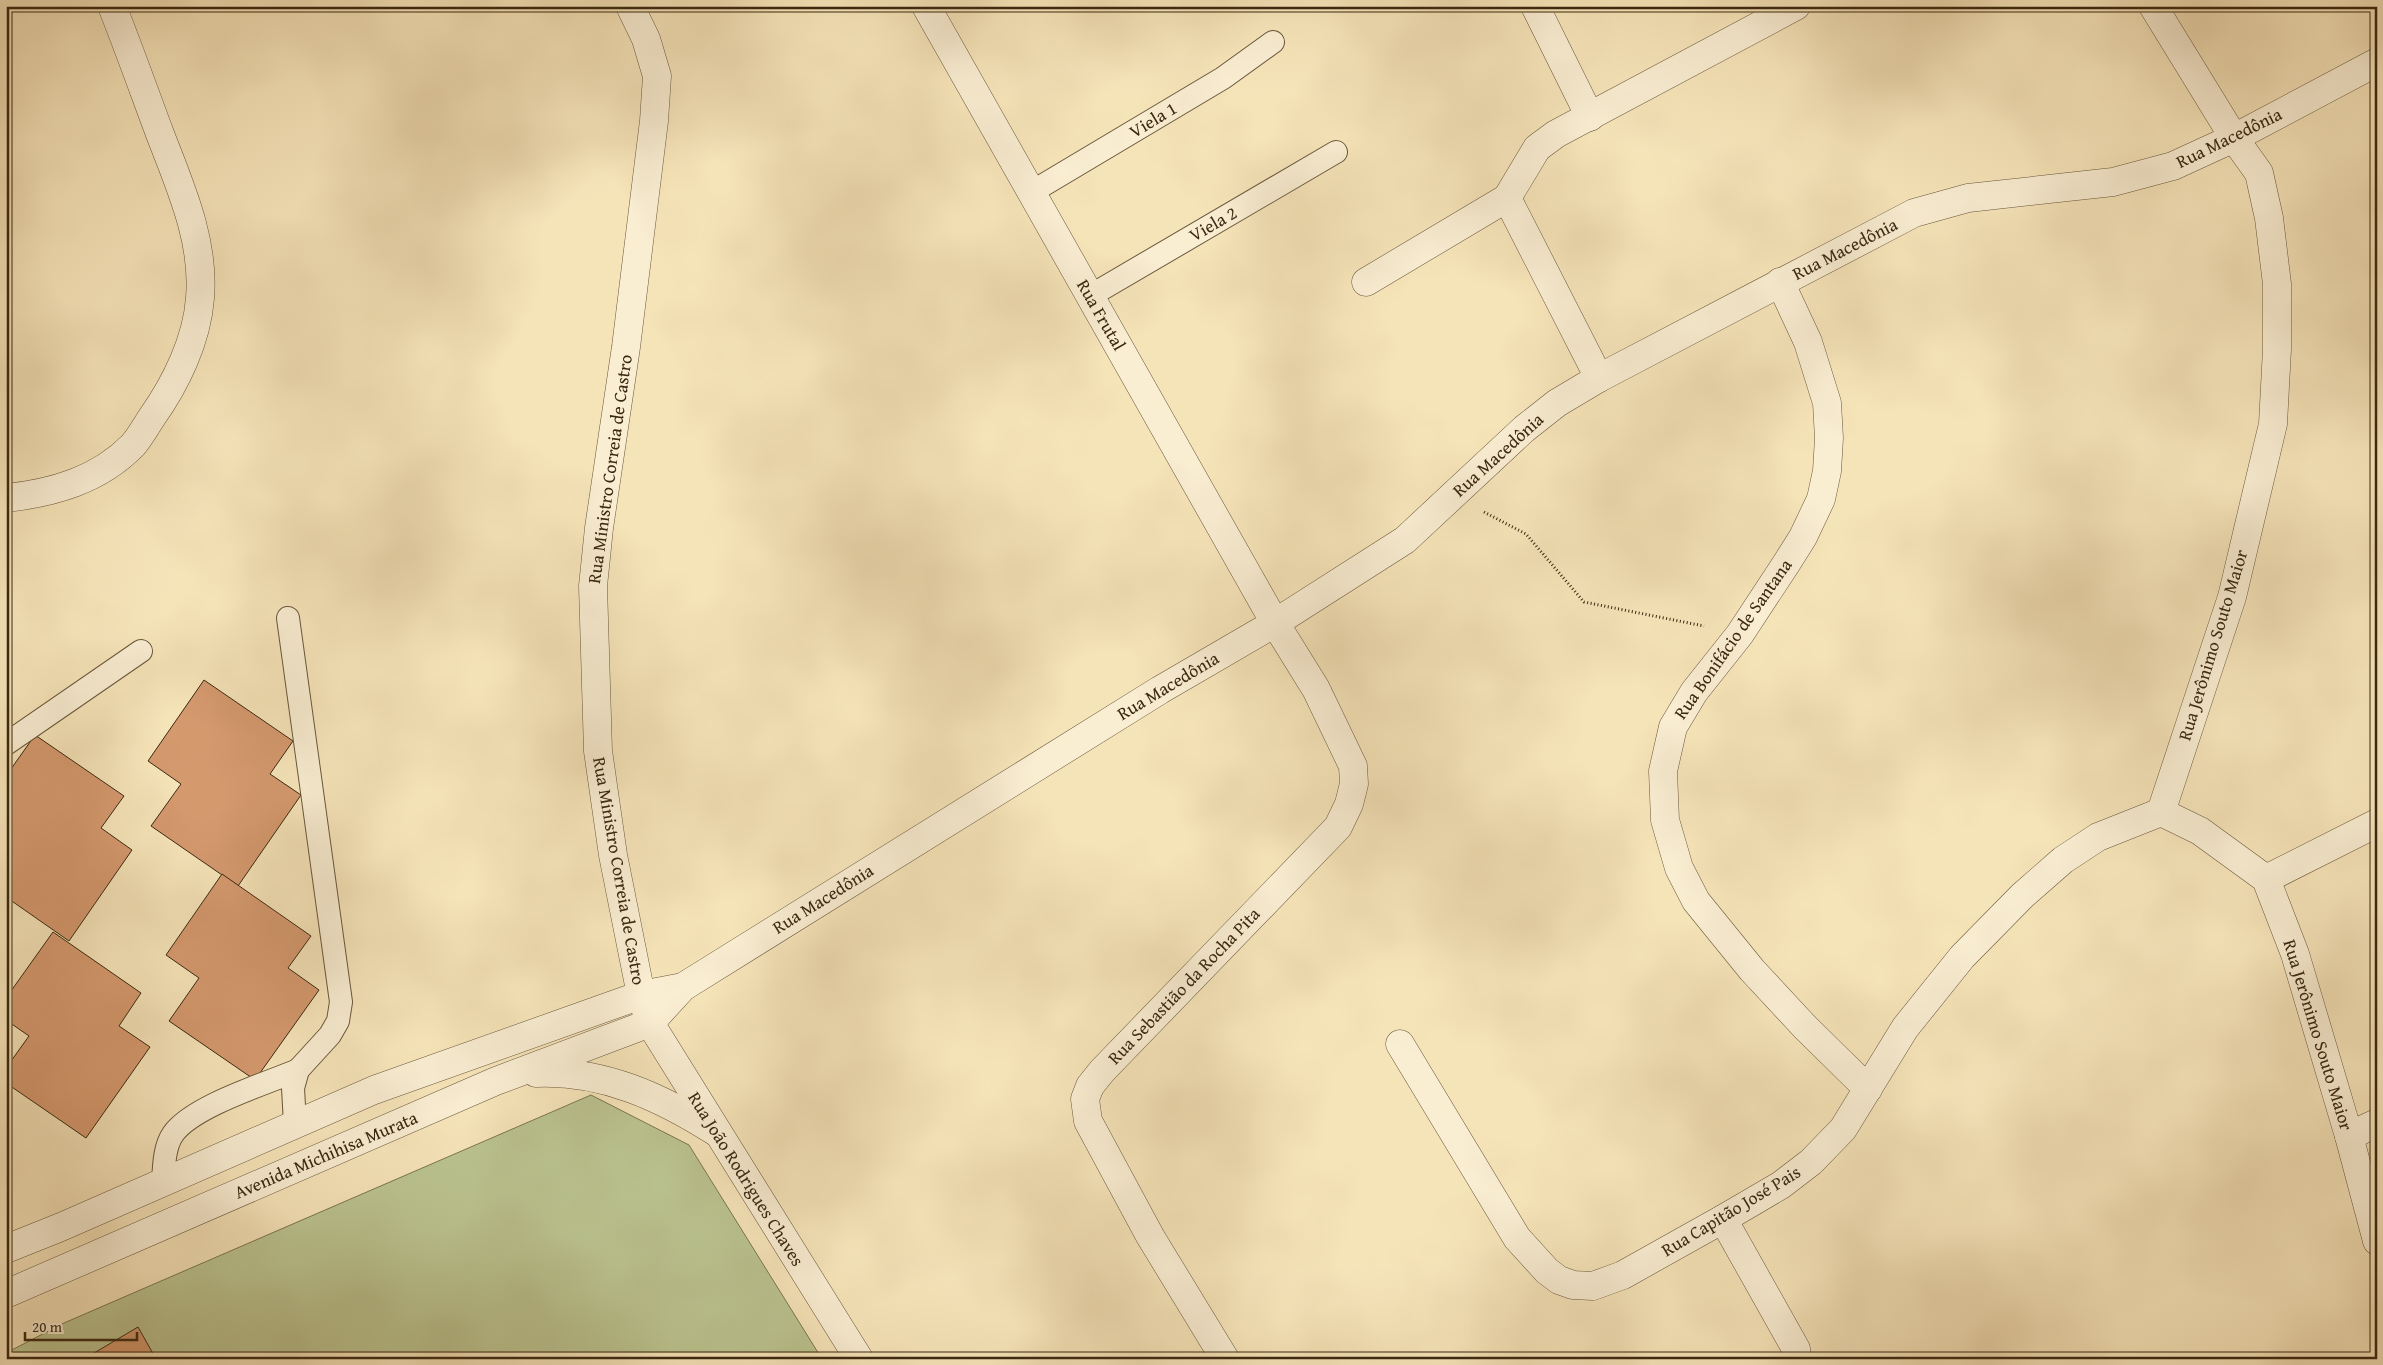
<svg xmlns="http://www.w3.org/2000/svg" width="2383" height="1365" font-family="'Gentium Book Plus',serif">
<rect width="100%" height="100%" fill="#f6e4b9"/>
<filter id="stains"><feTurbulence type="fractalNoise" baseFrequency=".004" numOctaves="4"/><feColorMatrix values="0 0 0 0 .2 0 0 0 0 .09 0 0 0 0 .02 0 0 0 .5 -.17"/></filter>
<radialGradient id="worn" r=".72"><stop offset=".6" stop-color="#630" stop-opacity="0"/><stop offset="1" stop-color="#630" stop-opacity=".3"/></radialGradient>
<polygon fill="#bbc490" stroke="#7a7650" points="591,1095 689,1145 822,1359 6,1359 6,1353 64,1323"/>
<g fill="#d5996e" stroke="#3a2811">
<polygon points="204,680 293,741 270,774 301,795 238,886 151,826 181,784 148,761"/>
<polygon points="35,735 124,796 101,828 132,850 69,941 6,897 6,847 12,839 6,834 6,776"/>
<polygon points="222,874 311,936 288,968 319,990 255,1080 169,1021 199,978 166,955"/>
<polygon points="53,932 141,993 119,1026 150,1047 86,1138 6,1083 6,1068 29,1036 6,1020 6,998"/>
<polygon points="138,1327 156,1359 84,1359"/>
</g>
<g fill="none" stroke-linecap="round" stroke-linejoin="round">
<defs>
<g id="service">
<polyline points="1030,193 1223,78 1273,42"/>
<polyline points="1090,296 1336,152"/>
<polyline points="288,618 341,1002 338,1021 330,1035 298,1070 293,1088 295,1124"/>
<polyline points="6,744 141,651"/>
<path d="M163 1182C164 1167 164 1147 173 1134 193 1106 265 1084 298 1070"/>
</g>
<g id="minor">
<polyline points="630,6 646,39 657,76 654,121 626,347 599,528 593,586 598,751 613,855 641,995 650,1023 859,1359"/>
<polyline points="926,6 1275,623 1316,689 1353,766 1354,784 1349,804 1338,827 1102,1071 1090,1086 1085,1099 1088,1121 1150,1236 1225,1359"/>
<polyline points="1535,6 1590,117"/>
<polyline points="2153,6 2234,138 2259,173 2269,218 2277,284 2277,349 2273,424 2232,597 2161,812 2200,831 2266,879 2295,954 2349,1136 2377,1241"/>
<polyline points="1366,282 1507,198"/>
<polyline points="1780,282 1808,342 1827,403 1829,438 1827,471 1821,499 1803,537 1786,564 1740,634 1694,692 1673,727 1663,771 1665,820 1679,868 1696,901 1752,970 1805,1027 1868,1089"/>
<polyline points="1599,378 1507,198 1537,148 1556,134 1796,6"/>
<path d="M6 498C53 493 99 480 133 445 140 437 146 426 152 417 176 383 197 340 200 298 205 241 180 186 160 134 144 91 129 49 112 6"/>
<polyline points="2266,879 2377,823"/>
<polyline points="1400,1044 1517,1238 1547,1271 1559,1280 1573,1285 1593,1286 1623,1275 1723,1219 1781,1185 1811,1162 1843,1129 1905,1028 1962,957 2022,896 2063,860 2098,837 2161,812"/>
<polyline points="2349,1136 2377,1123"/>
<polyline points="1723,1219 1796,1349 1797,1359"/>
</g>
<g id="tertiary">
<path d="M536 1073C603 1070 661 1097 716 1132"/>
<polyline points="6,1249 61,1227 374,1090 641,995 683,987"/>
<polyline points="6,1294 496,1081 650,1023 683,987 1160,690 1275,623 1405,540 1524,429 1557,403 1599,378 1914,213 1968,198 2113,182 2173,166 2234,138 2377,62"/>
</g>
</defs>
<use href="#service" stroke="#69573b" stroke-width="24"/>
<use href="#minor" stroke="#69573b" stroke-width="29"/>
<use href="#tertiary" stroke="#69573b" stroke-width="29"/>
<polyline stroke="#3a2811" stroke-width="3" stroke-dasharray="1 2.5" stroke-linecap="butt" points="1484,512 1526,534 1584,602 1704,626"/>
<use href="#service" stroke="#f9edd2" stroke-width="22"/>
<use href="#minor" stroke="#f9edd2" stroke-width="28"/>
<use href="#tertiary" stroke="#f9edd2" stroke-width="28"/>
</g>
<g text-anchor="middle" stroke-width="4" stroke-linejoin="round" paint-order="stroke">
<g font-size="18" fill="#3a2811" stroke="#f9edd2">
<text transform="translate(1153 120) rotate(-31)" y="6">Viela 1</text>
<text transform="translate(2229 138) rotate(-26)" y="6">Rua Macedônia</text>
<text transform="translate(1213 224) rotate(-30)" y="6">Viela 2</text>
<text transform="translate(1845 249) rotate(-27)" y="6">Rua Macedônia</text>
<text transform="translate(1101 315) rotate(60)" y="6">Rua Frutal</text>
<text transform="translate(1498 455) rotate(-42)" y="6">Rua Macedônia</text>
<text transform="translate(610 469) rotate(-82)" y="6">Rua Ministro Correia de Castro</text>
<text transform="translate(1733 639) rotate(-55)" y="6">Rua Bonifácio de Santana</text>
<text transform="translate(2213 645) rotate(-73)" y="6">Rua Jerônimo Souto Maior</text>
<text transform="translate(1168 686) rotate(-31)" y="6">Rua Macedônia</text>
<text transform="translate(619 871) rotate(80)" y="6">Rua Ministro Correia de Castro</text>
<text transform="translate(823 899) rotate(-32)" y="6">Rua Macedônia</text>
<text transform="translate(1184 986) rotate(-46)" y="6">Rua Sebastião da Rocha Pita</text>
<text transform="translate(2318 1035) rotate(73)" y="6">Rua Jerônimo Souto Maior</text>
<text transform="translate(326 1155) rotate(-23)" y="6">Avenida Michihisa Murata</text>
<text transform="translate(746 1179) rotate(58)" y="6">Rua João Rodrigues Chaves</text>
<text transform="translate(1731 1211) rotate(-31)" y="6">Rua Capitão José Pais</text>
</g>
</g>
<rect width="2383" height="1365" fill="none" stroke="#f6e4b9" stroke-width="25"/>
<rect x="8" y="8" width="2368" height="1350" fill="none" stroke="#3a2811" stroke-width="2.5"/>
<rect x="12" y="12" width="2358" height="1340" fill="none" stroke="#3a2811"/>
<path d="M25 1332v8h112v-8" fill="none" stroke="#3a2811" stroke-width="2.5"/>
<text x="32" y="1332" font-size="15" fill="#3a2811" stroke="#f9edd2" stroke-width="4" paint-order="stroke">20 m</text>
<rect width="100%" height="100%" filter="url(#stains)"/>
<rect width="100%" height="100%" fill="url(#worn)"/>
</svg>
